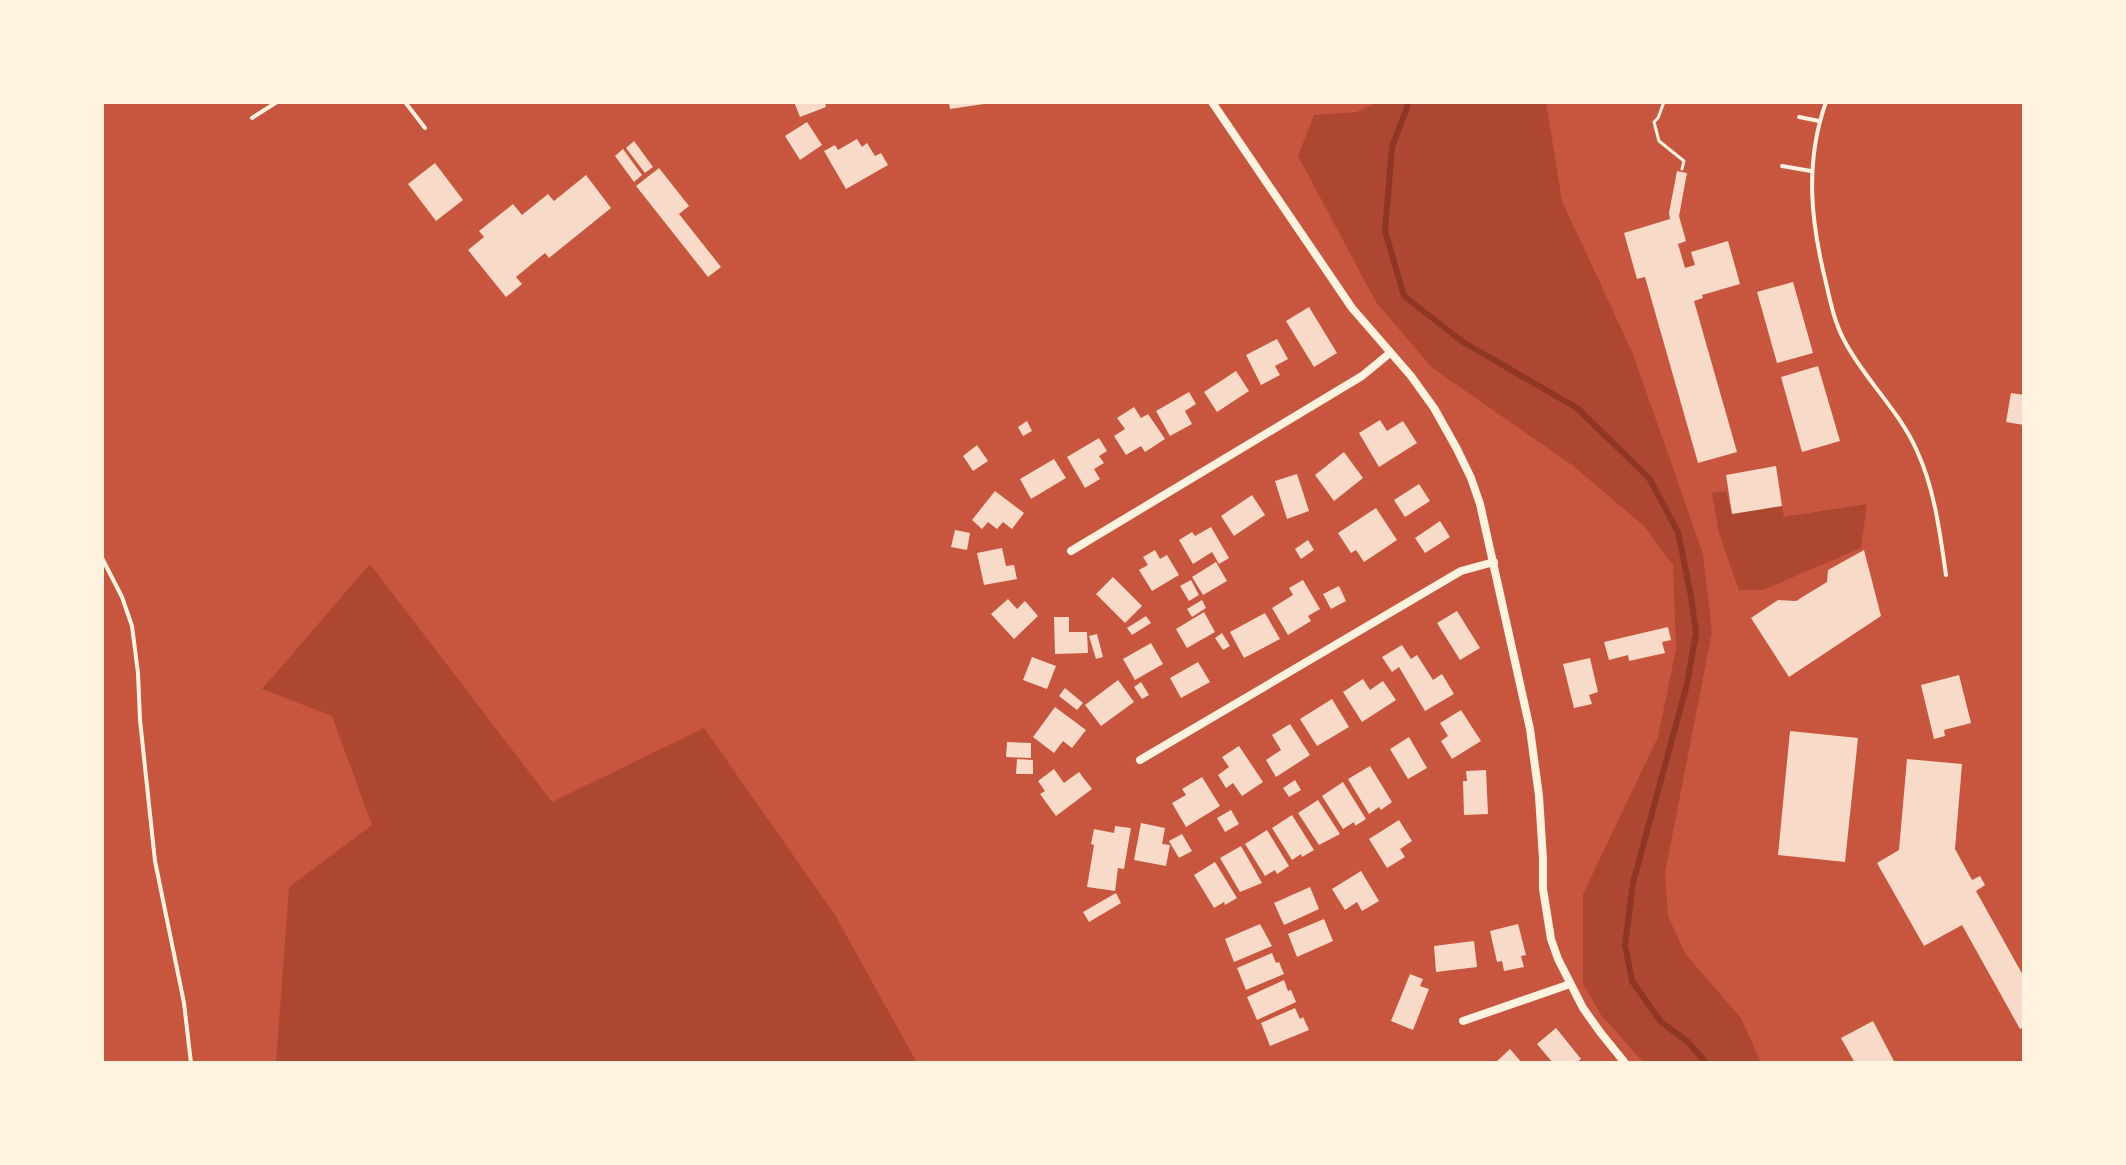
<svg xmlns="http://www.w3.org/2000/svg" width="2126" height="1165" font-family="'Work Sans',sans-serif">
<rect width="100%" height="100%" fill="#c8553d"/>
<g fill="#ae4732">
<polygon points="1377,102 1546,102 1562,201 1633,354 1703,554 1712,632 1665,873 1668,916 1686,955 1741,1018 1761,1063 1644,1063 1601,1015 1583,984 1583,894 1658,737 1676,649 1673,565 1644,526 1572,465 1431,367 1376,302 1298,156 1314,115 1357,112"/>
<polygon points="1726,491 1732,514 1782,506 1784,517 1867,504 1861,548 1763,590 1739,590 1719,533 1712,493"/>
<polygon points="370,564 552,802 704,728 835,915 917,1063 276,1063 289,887 372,825 332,716 262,689"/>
</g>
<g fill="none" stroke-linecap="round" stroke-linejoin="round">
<polyline stroke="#8f3625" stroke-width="6" points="1409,102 1392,147 1385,231 1404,296 1463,342 1577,408 1649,478 1678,532 1691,596 1696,633 1687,684 1633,883 1625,945 1632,981 1661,1022 1688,1042 1706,1063"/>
</g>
<g fill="#f7dbc8">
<polygon points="794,102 825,102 826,107 800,117"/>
<polygon points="949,102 984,102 984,104 950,109"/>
<polygon points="807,122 822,145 800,160 785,136"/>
<polygon points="857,139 862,147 867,143 875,156 881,153 888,165 846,189 824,151 835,145 838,150"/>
<polygon points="634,141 653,167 645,173 626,148"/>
<polygon points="623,149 642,175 634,182 615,156"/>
<polygon points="435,163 463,200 436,221 408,184"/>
<polygon points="659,168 689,206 679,214 721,267 708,277 636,186"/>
<polygon points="1677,171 1687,173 1679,216 1686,241 1678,244 1685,268 1695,265 1691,252 1728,241 1740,284 1702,295 1703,298 1694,301 1737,452 1698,463 1645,277 1637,279 1624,233 1670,219 1669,213"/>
<polygon points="586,175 611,208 549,258 545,253 516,277 522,284 506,297 468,250 484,237 479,231 513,204 522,215 548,194 554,201"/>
<polygon points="1793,282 1813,353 1777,363 1757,292"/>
<polygon points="1309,307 1337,353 1314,367 1286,321"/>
<polygon points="1277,339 1288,359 1275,366 1280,375 1261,385 1246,355"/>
<polygon points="1818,366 1840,441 1802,452 1781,377"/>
<polygon points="1236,371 1249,391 1217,412 1204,392"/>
<polygon points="1189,392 1196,404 1185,411 1192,424 1170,436 1156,411"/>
<polygon points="2011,393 2024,395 2024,425 2006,422"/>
<polygon points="1134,407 1141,418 1148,414 1165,439 1145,452 1141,446 1126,455 1114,436 1125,429 1117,418"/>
<polygon points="1380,420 1387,431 1403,421 1417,443 1379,467 1359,433"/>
<polygon points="1027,421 1032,431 1023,436 1018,427"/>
<polygon points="1099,438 1107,451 1099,456 1104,463 1094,469 1100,479 1085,488 1067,457"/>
<polygon points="977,445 988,461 973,471 963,456"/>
<polygon points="1344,452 1363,478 1334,501 1315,475"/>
<polygon points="1054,459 1066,478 1031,499 1020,479"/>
<polygon points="1776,466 1782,506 1732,514 1726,475"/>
<polygon points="1297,474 1309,511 1287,519 1275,481"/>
<polygon points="1419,484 1430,501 1405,517 1394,500"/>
<polygon points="995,491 1024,513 1012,529 1003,522 997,529 988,522 982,529 972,520"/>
<polygon points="1252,495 1265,515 1234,536 1221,516"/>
<polygon points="1376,508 1397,540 1364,562 1356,550 1351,553 1338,533"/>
<polygon points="1440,521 1450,537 1425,553 1415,538"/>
<polygon points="1211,527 1229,558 1219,564 1212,552 1193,564 1179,540 1192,532 1195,536"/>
<polygon points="955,530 970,533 967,550 951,547"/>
<polygon points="1308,540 1314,550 1301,559 1295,549"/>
<polygon points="1002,548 1006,566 1014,565 1017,579 984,585 977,553"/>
<polygon points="1155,550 1160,559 1167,555 1179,575 1152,591 1139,570 1148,565 1143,557"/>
<polygon points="1864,550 1881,616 1789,677 1751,618 1778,600 1796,601 1827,582 1828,570"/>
<polygon points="1216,562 1227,581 1203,595 1192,577"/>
<polygon points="1113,577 1142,606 1125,623 1096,594"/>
<polygon points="1191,580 1199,595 1189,601 1180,586"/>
<polygon points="1303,580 1320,609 1308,616 1311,621 1288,635 1272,608 1293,595 1289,588"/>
<polygon points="1339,586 1346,601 1331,609 1323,594"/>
<polygon points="1008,599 1017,609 1025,601 1038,616 1014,639 991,614"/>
<polygon points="1202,600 1206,608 1192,617 1187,609"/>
<polygon points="1457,611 1480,648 1460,660 1437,623"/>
<polygon points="1204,612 1215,632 1187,648 1176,629"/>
<polygon points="1265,613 1280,639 1244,658 1230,632"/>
<polygon points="1146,616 1151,623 1132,635 1127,628"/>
<polygon points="1054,617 1069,617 1069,632 1087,632 1088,653 1055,654"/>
<polygon points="1668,627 1671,640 1662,642 1665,653 1629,661 1628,655 1609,660 1604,642"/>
<polygon points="1222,633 1230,646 1223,650 1215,638"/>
<polygon points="1097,634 1103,657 1096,659 1089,636"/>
<polygon points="1151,643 1163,664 1135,680 1123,659"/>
<polygon points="1402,645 1411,659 1417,655 1433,680 1442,674 1454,694 1425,711 1399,667 1392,672 1382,657"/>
<polygon points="1032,657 1056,666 1047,689 1023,680"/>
<polygon points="1590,658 1598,692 1589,695 1592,704 1574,708 1563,664"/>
<polygon points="1198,662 1210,682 1181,698 1170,678"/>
<polygon points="1959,675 1971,723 1944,730 1945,736 1934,739 1921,685"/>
<polygon points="1363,679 1370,690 1383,681 1396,700 1362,722 1343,692"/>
<polygon points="1118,680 1134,702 1101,726 1085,705"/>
<polygon points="1141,682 1149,695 1142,699 1134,687"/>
<polygon points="1065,688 1083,703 1077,710 1059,696"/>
<polygon points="1332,699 1349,727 1317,746 1300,719"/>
<polygon points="1055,707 1086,730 1072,748 1063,741 1054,753 1033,737"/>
<polygon points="1461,710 1481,741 1452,759 1441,741 1448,736 1440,723"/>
<polygon points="1290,724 1310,755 1276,777 1266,760 1281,750 1272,735"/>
<polygon points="1790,731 1858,738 1845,862 1778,855"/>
<polygon points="1409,737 1427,768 1408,779 1390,749"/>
<polygon points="1007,742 1031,743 1031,758 1006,757"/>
<polygon points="1239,746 1263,782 1242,796 1233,783 1226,788 1218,775 1229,767 1222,757"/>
<polygon points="1017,759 1033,760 1033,774 1016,774"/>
<polygon points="1907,759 1962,764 1955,849 1972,880 1980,876 1985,885 1976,891 2024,977 2024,1027 2020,1029 1962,925 1924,946 1877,863 1899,850"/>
<polygon points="1370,766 1392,802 1381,810 1379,807 1369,814 1348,779"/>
<polygon points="1054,769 1064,783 1079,772 1092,789 1056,816 1040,794 1045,791 1038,781"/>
<polygon points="1486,770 1488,814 1464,815 1463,781 1467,781 1466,771"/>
<polygon points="1202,777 1220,806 1186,827 1172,803 1186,795 1182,789"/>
<polygon points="1295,780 1301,790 1289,797 1283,788"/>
<polygon points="1343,782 1366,819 1355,826 1354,822 1343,829 1322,796"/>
<polygon points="1318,800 1340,834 1319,845 1298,813"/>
<polygon points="1231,810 1239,824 1225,832 1217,818"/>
<polygon points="1292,815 1314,850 1302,857 1301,854 1292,860 1272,828"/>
<polygon points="1399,820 1412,841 1400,849 1405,857 1387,868 1369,839"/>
<polygon points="1141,823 1165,828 1162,844 1170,845 1166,866 1134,860"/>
<polygon points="1115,826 1131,828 1124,869 1118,868 1115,891 1087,887 1094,845 1091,844 1094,829 1114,833"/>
<polygon points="1267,830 1289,866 1277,874 1275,870 1265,876 1245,844"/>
<polygon points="1182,834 1192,851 1179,858 1169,841"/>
<polygon points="1241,846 1262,883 1240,892 1220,858"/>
<polygon points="1215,862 1237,898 1225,905 1224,902 1214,908 1194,875"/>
<polygon points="1361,871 1379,901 1362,911 1357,902 1345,910 1332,889"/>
<polygon points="1310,887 1319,909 1284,925 1274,903"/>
<polygon points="1116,893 1121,903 1089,922 1083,912"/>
<polygon points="1324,919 1333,941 1297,957 1288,934"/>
<polygon points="1260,924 1272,946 1234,962 1225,939"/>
<polygon points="1518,924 1526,955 1521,956 1524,967 1504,971 1502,961 1497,962 1490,931"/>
<polygon points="1474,941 1477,967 1436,972 1434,946"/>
<polygon points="1272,953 1276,963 1279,962 1284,974 1246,990 1237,968"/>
<polygon points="1410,974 1423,979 1420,986 1429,989 1413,1030 1391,1021"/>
<polygon points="1284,980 1288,991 1291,990 1296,1002 1257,1020 1247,997"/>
<polygon points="1295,1008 1300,1019 1303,1017 1309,1030 1270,1046 1261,1023"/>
<polygon points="1873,1021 1895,1063 1855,1063 1841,1038"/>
<polygon points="1556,1028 1581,1059 1576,1063 1553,1063 1537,1044"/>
<polygon points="1510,1049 1522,1063 1495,1063"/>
</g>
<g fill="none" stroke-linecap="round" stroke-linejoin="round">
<polyline stroke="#fff3e0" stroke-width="3" points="1664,102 1658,118 1654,122 1659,141 1684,161 1682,169"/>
<g stroke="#fff3e0" stroke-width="4">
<polyline points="405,102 425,128"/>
<path d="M1826 102C1804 164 1811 224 1827 287 1831 305 1835 323 1844 340 1864 379 1899 410 1917 451 1935 490 1940 534 1946 575"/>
<polyline points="1799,117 1819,121"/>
<polyline points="252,118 277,102"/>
<polyline points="1782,166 1811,171"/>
<polyline points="102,558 122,597 132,626 138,673 140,720 155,861 184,1003 191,1063"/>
</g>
<g stroke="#fff3e0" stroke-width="8">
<polyline points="1212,102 1352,308 1411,376 1434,408 1457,449 1471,478 1480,504 1530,729 1539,796 1543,859 1543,889 1551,939 1558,959 1583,1008 1600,1032 1625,1063"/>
<polyline points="1071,551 1362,376 1390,353"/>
<polyline points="1140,760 1461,571 1494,562"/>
<polyline points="1463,1021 1570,984"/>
</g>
</g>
<rect width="2126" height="1165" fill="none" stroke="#fff3e0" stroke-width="208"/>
</svg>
